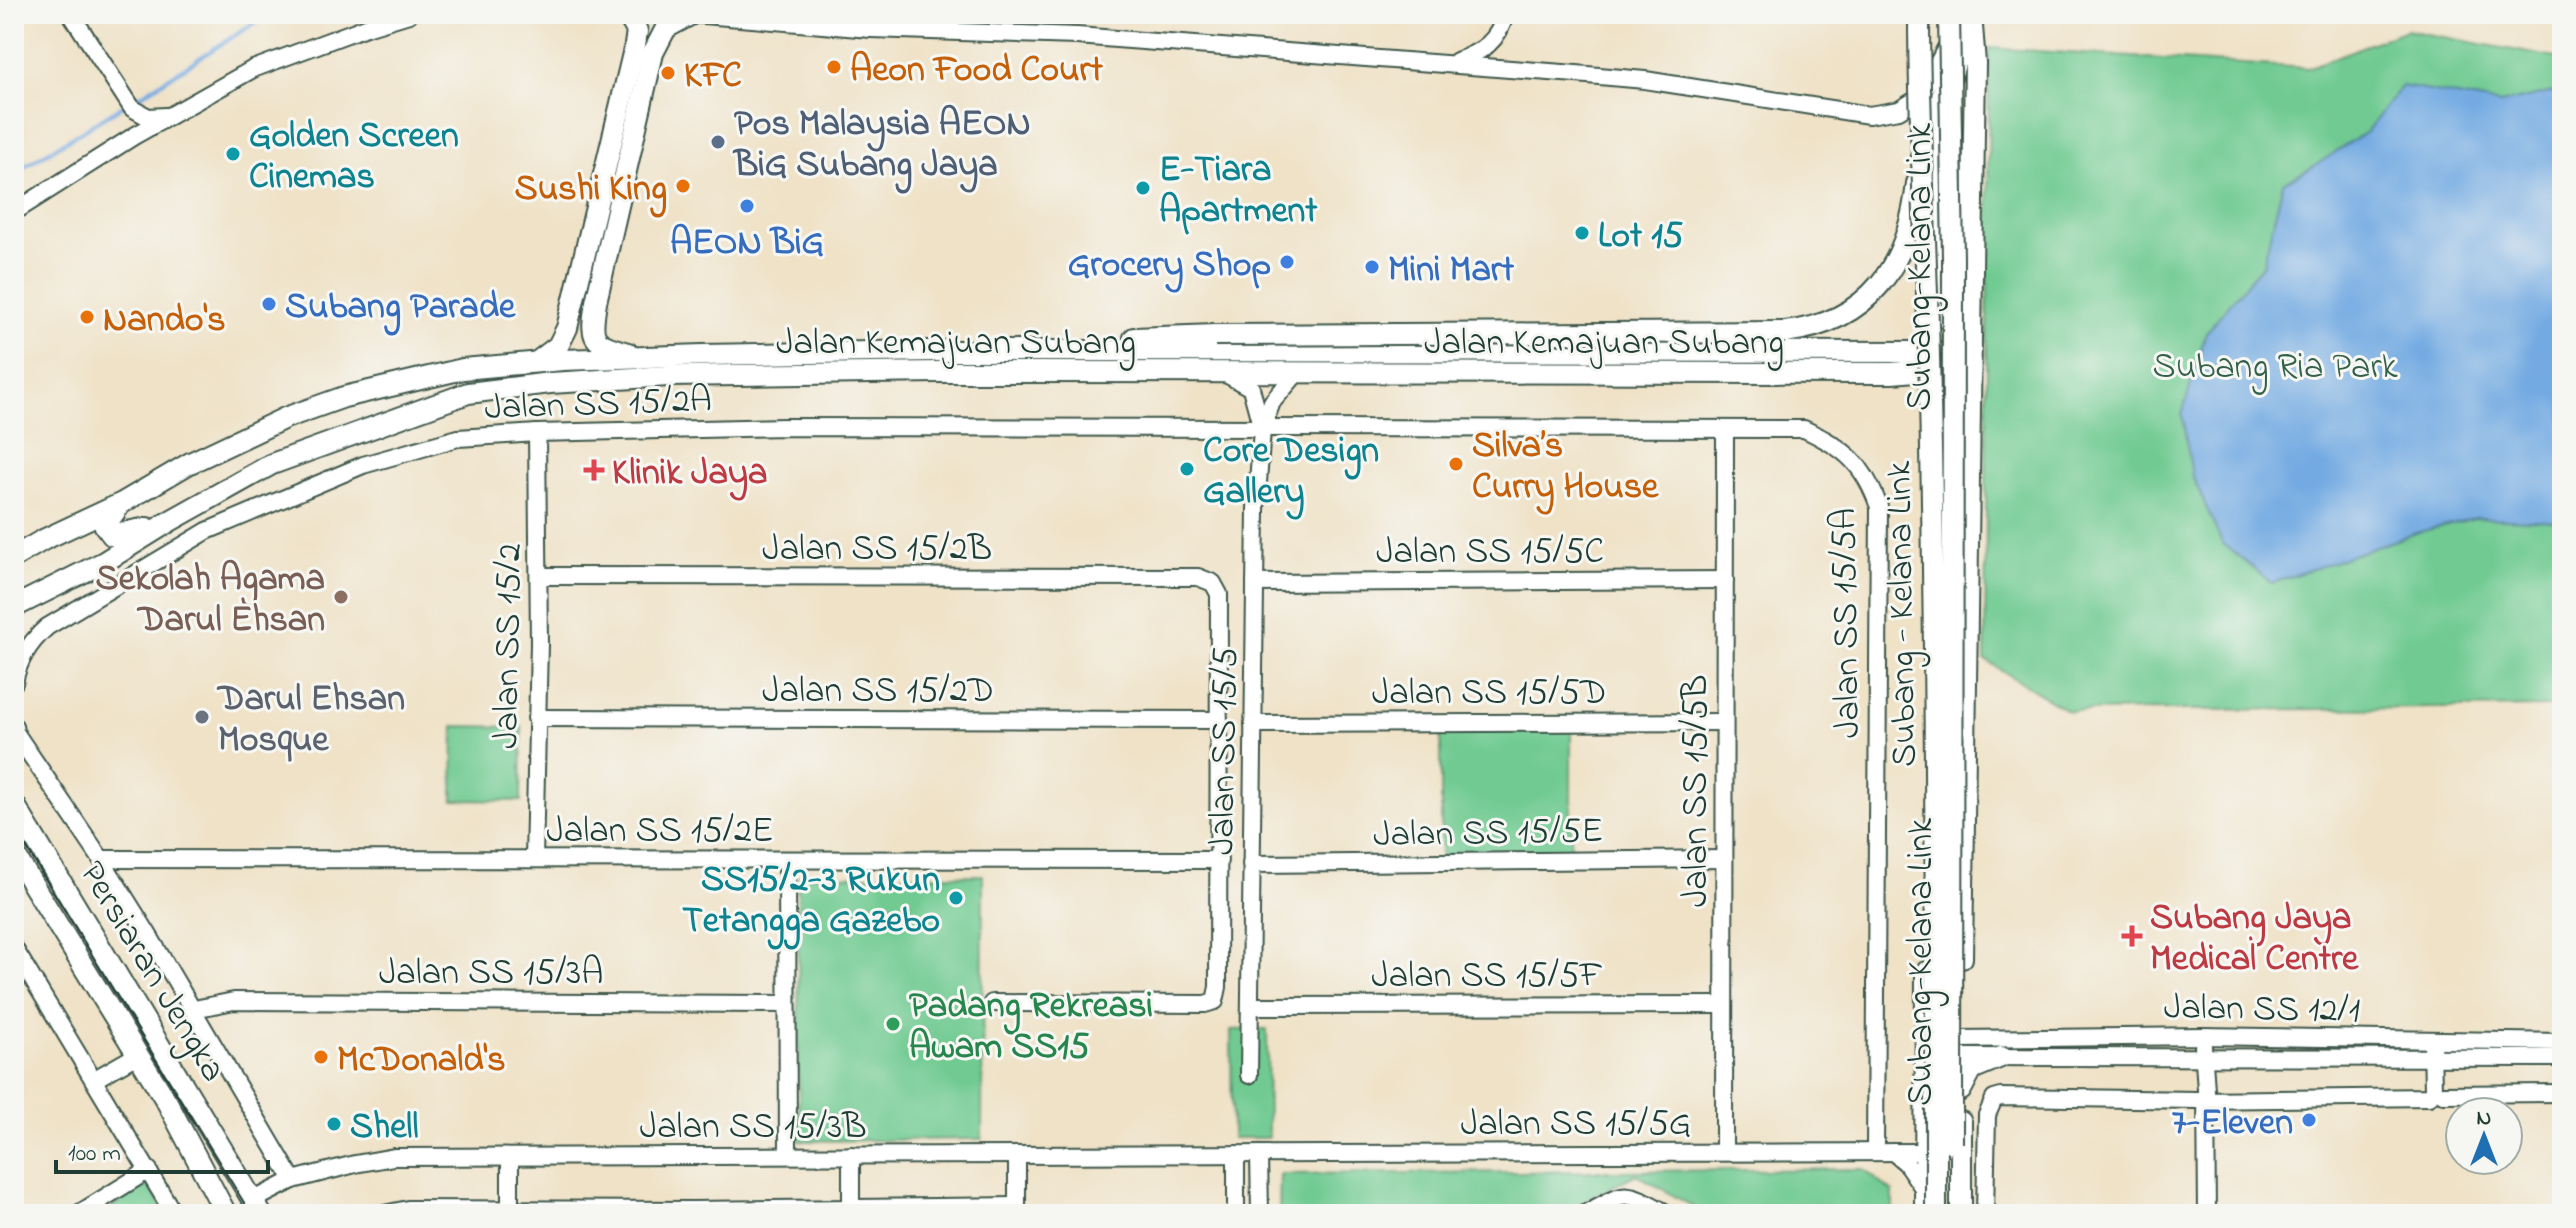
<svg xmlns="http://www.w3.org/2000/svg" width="2576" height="1228" font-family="'Indie Flower',sans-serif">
<rect width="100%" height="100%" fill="#f6f6f2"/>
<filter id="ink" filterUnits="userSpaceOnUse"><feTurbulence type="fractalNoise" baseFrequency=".0125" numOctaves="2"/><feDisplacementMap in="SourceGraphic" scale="16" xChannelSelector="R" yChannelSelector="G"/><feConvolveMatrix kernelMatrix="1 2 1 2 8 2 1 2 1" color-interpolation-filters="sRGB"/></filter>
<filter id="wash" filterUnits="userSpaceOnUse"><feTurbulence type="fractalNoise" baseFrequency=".006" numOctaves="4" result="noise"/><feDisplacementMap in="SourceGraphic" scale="32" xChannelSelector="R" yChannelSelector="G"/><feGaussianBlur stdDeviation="1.8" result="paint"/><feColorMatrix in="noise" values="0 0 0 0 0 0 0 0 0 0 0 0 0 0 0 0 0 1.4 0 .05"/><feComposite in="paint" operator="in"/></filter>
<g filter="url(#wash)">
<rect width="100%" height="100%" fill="#efe2c7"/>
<g fill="#70ca91" stroke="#488462" stroke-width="2">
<polygon points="2406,30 2562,59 2562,707 2068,711 1985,660 1989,48 2307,68"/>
<polygon points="454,726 522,727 521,801 453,800"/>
<polygon points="1571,726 1571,855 1441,856 1441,727"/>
<polygon points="983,875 982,1139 799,1141 798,876"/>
<polygon points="1267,1029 1268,1138 1232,1138 1231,1030"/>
<polygon points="1863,1169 1893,1192 1893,1214 1706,1214 1636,1174 1561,1214 1279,1214 1280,1174"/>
<polygon points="148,1185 166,1214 100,1214"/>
</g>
<polygon fill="#73aae2" stroke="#49748b" stroke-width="2" points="2402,86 2501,104 2553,92 2562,94 2562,521 2475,518 2419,532 2272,583 2222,543 2192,475 2182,415 2206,332 2263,264 2283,183 2313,167 2366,132"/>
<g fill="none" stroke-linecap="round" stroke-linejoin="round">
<g stroke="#73aae2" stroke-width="4">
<polyline points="132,101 256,22 283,14"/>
<polyline points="14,173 124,105"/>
</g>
</g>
</g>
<g filter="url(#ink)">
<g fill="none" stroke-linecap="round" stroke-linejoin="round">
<defs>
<g id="minor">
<polyline points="71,14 132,108 148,117 166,116"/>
<polyline points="691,14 871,29 1077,36 1576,74 1645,80 1869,115 1899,110 1920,97 1948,44"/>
<path d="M1457 61C1482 52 1499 41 1505 14"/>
<polyline points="14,212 134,136 253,69 366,27 409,14"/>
<polyline points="1226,374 1251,388 1262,429"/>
<polyline points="539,576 1198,577 1213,583 1219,594 1218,987 1215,1001 1205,1004 992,1003"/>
<polyline points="1255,583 1725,580"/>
<path d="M14 683C18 660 30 642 47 627L207 531 363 465 458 438 537 433 785 427 1804 429C1845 448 1864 464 1879 507L1875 1152"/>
<polyline points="536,718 1219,720"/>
<polyline points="1253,724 1724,722"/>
<polyline points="14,726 15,732 101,859 148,934 293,1180"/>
<polyline points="101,859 1219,860"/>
<polyline points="534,859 539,644 537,433"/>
<polyline points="787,860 788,1155"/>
<polyline points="1251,864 1724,859"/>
<polyline points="14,948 174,1214"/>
<polyline points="1250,1006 1724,1005"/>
<polyline points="194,1009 234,1001 787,1004"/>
<polyline points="1960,1039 2202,1036 2562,1042"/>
<polyline points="2203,1046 2206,1090 2207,1214"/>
<polyline points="1960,1057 2562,1058"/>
<polyline points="1249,1075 1256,509 1262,429 1272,402 1296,374"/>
<polyline points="95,1079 137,1055"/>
<polyline points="2443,1094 2562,1093"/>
<polyline points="1724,1152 1725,430"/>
<polyline points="1893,1152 1906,1163 1925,1191"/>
<polyline points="1236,1154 1236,1214"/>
<polyline points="1259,1154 1260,1214"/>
<polyline points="851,1155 851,1214"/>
<polyline points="510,1157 510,1214"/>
<polyline points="254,1200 293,1180 355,1164 394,1157 1925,1152"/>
<polyline points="78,1214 149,1170"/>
<polyline points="384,1214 408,1209 692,1210 1017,1206"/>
<polyline points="1017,1214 1017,1155"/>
<path d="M1584 1214C1629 1190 1623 1189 1668 1214"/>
<polyline points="1985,1214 1987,1115 1994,1099 2001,1097 2197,1100 2429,1097 2433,1092 2432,1040"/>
</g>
<g id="major">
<path d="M1785 332C1870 322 1908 265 1917 183"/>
<polyline points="1134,338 1215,335"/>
<path d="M628 353C591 343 590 339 596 302L653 53 666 28 692 14"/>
<polyline points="537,362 558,346 567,328 635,45 637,31 627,14"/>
<polyline points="119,506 105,526 112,535 147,528"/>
<path d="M14 557 43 540 122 503 190 463 285 418 344 397 463 369 563 360 702 355 931 351 1938 352C1955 363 1962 383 1969 401"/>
<polyline points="14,607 104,562 170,521 272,464 468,393 550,383 669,376 938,372 1892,373 1927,370 1936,356"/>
<polyline points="14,804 261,1214"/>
<polyline points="14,854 167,1102 226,1214"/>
<polyline points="1962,958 1975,63 1971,14"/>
<polyline points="1961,1090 1972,1069 2001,1057"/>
<polyline points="1961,1122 1961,1214"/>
<polyline points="1925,1214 1926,972"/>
</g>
<polyline id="highway" points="1937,315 1936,127 1966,14"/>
</defs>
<use href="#minor" stroke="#3e564a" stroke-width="20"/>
<use href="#major" stroke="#3e564a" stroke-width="24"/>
<use href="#highway" stroke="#3e564a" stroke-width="28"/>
<use href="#minor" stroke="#fff" stroke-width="16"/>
<use href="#major" stroke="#fff" stroke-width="20"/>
<use href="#highway" stroke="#fff" stroke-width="24"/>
<polyline stroke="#1f3d34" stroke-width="2" points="14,828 251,1214"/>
<defs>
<g id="major-bridge">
<path d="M1919 14C1919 143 1928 271 1930 400 1936 671 1936 943 1936 1214"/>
<polyline points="1949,14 1953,258 1952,1143"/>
<polyline points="1215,335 1785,332"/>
</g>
</defs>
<use href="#major-bridge" stroke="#3e564a" stroke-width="24" stroke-linecap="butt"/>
<use href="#major-bridge" stroke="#fff" stroke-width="20"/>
</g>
</g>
<g fill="#e8710a" stroke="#f6f6f2" stroke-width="3">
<circle cx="834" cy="67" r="8"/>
<circle cx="668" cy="73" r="8"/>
<circle cx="683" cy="186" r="8"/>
<circle cx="87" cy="317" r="8"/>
<circle cx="1456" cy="464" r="8"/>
<circle cx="321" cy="1057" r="8"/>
</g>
<circle fill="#5c6f8a" stroke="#f6f6f2" stroke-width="3" cx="718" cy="142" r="8"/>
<g fill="#0f9aa8" stroke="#f6f6f2" stroke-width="3">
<circle cx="233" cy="154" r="8"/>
<circle cx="1143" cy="188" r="8"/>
<circle cx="1582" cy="233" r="8"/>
<circle cx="1187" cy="469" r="8"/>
<circle cx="956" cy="898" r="8"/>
<circle cx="334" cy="1124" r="8"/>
</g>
<g fill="#3f7fe0" stroke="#f6f6f2" stroke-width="3">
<circle cx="747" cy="206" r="8"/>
<circle cx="1287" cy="262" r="8"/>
<circle cx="1372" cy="267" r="8"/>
<circle cx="269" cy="304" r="8"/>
<circle cx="2309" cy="1120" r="8"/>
</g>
<g fill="#e0444e" stroke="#f6f6f2" stroke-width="3">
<path d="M590 458h8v8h8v8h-8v8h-8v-8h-8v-8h8z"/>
<path d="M2128 924h8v8h8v8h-8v8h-8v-8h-8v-8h8z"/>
</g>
<circle fill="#8d6e63" stroke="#f6f6f2" stroke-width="3" cx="341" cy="597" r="8"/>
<circle fill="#6b7280" stroke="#f6f6f2" stroke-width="3" cx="202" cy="717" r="8"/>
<circle fill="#2e9e5b" stroke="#f6f6f2" stroke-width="3" cx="893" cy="1024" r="8"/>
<g text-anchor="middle" stroke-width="6" stroke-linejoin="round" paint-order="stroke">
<g font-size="36" font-weight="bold" fill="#c56008" stroke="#f6f6f2" text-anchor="start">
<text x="850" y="80">Aeon Food Court</text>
<text x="684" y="86">KFC</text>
<text x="667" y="199" text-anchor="end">Sushi King</text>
<text x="103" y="330">Nando's</text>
<text x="1472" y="456">Silva’s<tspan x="1472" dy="41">Curry House</tspan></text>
<text x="337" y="1070">McDonald's</text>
</g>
<g font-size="36" font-weight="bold" fill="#4e5e75" stroke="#f6f6f2" text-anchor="start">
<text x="734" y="134">Pos Malaysia AEON<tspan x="734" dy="41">BiG Subang Jaya</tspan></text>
</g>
<g font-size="36" font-weight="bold" fill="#0d838f" stroke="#f6f6f2" text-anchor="start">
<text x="249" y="146">Golden Screen<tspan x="249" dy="41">Cinemas</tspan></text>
<text x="1159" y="180">E-Tiara<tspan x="1159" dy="41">Apartment</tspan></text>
<text x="1598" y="246">Lot 15</text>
<text x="1203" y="461">Core Design<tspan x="1203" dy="41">Gallery</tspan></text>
<text x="940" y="890" text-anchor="end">SS15/2-3 Rukun<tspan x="940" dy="41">Tetangga Gazebo</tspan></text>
<text x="350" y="1137">Shell</text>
</g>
<g font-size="36" font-weight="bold" fill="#366cbe" stroke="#f6f6f2" text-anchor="end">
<text x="747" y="253" text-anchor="middle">AEON BiG</text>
<text x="1271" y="275">Grocery Shop</text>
<text x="1388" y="280" text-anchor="start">Mini Mart</text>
<text x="285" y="317" text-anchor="start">Subang Parade</text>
<text x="2293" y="1133">7-Eleven</text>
</g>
<g font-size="36" fill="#1f3d34" stroke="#f6f6f2">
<text transform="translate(1917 267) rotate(-90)" y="13">Subang-Kelana Link</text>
<text x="956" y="353">Jalan Kemajuan Subang</text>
<text x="1604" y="353">Jalan Kemajuan Subang</text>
<text transform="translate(598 401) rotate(-2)" y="13">Jalan SS 15/2A</text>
<text x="877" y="559">Jalan SS 15/2B</text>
<text x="1490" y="562">Jalan SS 15/5C</text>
<text transform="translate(1899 614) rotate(-91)" y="13">Subang - Kelana Link</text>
<text transform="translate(1843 623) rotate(-91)" y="13">Jalan SS 15/5A</text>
<text transform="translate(505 646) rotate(-89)" y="13">Jalan SS 15/2</text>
<text x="878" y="701">Jalan SS 15/2D</text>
<text x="1489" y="703">Jalan SS 15/5D</text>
<text transform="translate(1221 751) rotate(-89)" y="13">Jalan SS 15/5</text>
<text transform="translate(1693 791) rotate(-90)" y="13">Jalan SS 15/5B</text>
<text x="660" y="841">Jalan SS 15/2E</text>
<text transform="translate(1488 830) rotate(-1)" y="13">Jalan SS 15/5E</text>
<text transform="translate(1918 962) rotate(-90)" y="13">Subang-Kelana Link</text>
<text transform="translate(155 970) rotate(59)" y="13">Persiaran Jengka</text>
<text x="491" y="983">Jalan SS 15/3A</text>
<text x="1487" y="986">Jalan SS 15/5F</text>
<text transform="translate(2262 1006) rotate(1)" y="13">Jalan SS 12/1</text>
<text x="1576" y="1134">Jalan SS 15/5G</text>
<text x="753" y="1137">Jalan SS 15/3B</text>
</g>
<g font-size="36" fill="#33604b" stroke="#f6f6f2">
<text x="2275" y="377">Subang Ria Park</text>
</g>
<g font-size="36" font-weight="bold" fill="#be3a42" stroke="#f6f6f2" text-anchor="start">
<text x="612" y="483">Klinik Jaya</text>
<text x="2150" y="928">Subang Jaya<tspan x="2150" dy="41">Medical Centre</tspan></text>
</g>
<g font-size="36" font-weight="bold" fill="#785e54" stroke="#f6f6f2" text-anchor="end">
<text x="325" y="589">Sekolah Agama<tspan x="325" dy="41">Darul Ehsan</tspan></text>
</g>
<g font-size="36" font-weight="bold" fill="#5b616d" stroke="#f6f6f2" text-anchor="start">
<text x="218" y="709">Darul Ehsan<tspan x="218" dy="41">Mosque</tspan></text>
</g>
<g font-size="36" font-weight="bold" fill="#27864d" stroke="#f6f6f2" text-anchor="start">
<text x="909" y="1016">Padang Rekreasi<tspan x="909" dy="41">Awam SS15</tspan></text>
</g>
</g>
<rect width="2576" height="1228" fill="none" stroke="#f6f6f2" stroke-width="48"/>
<g transform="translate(2484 1136)"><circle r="38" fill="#f6f6f2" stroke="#a0aca6" stroke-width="2"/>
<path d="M0-6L14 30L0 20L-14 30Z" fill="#1f6fb2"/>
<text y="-12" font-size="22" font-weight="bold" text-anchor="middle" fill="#1f3d34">N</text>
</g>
<path d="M56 1160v12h212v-12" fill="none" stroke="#1f3d34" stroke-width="4"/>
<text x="68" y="1160" font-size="24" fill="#1f3d34" stroke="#f6f6f2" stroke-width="6" paint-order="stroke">100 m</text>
</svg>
